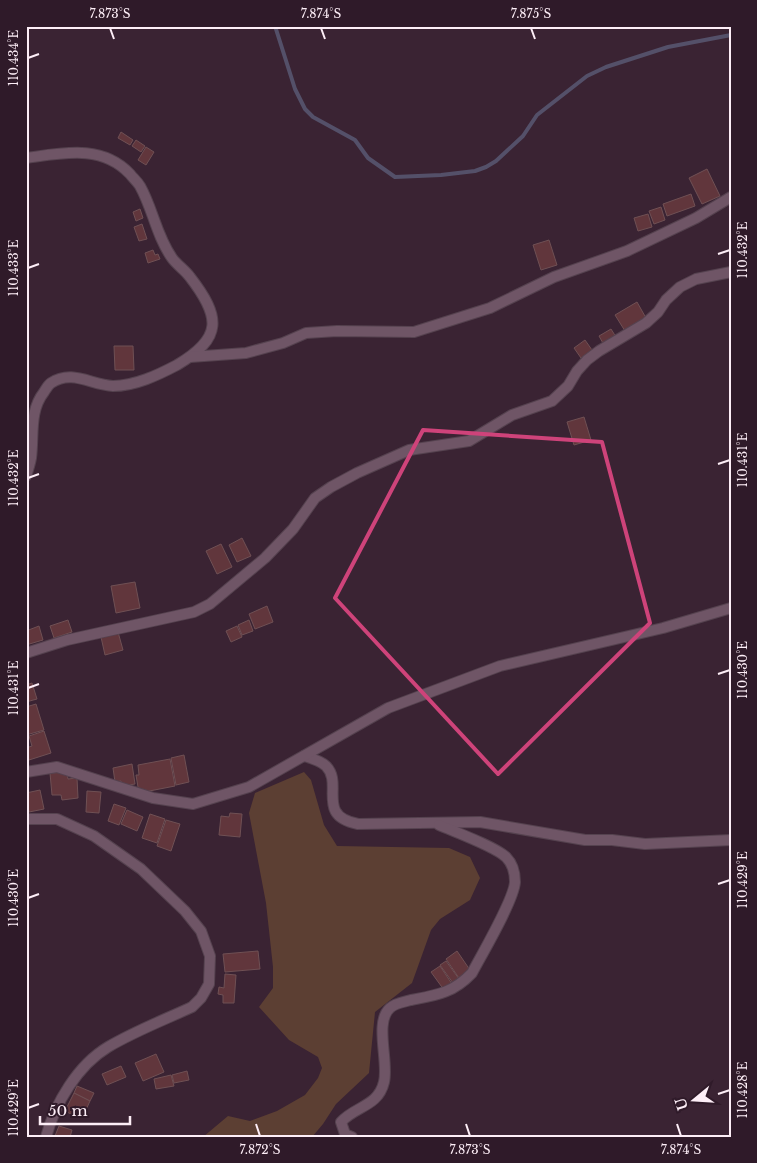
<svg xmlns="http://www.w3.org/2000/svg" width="757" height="1163" font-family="'Libre Baskerville',serif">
<rect width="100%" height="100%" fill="#3a2333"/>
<polygon fill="#5c3f33" points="304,772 311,780 324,825 337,846 449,848 470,857 480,878 470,900 440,919 431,930 412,983 375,1012 369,1073 336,1104 323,1124 312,1137 203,1137 228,1116 250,1121 277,1111 305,1095 318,1078 322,1068 318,1057 289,1040 259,1007 273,988 273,967 266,903 249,813 255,793"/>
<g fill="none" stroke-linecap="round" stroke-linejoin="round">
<polyline stroke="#545069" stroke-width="4" points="275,26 295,89 305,109 313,117 355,140 368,158 395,177 441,175 475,171 486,167 496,161 523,136 537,115 587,76 606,67 668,47 731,35"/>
</g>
<g fill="#61363c" stroke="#6f5054">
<polygon points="121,132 133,140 130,145 118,138"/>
<polygon points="136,140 145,146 141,152 132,146"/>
<polygon points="146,147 154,152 146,165 138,160"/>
<polygon points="707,169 720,196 702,204 689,178"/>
<polygon points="691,194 695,206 667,216 663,204"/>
<polygon points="661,207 665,220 654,224 649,211"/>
<polygon points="140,209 143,218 136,221 133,212"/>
<polygon points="648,214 652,227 638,231 634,218"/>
<polygon points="142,224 147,239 139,241 134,227"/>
<polygon points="549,240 557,265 541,270 533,245"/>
<polygon points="153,250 155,255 158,254 160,259 148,263 145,253"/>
<polygon points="637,302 646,318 625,331 615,315"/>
<polygon points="611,329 616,337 604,345 599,336"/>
<polygon points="585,340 592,350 581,358 574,348"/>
<polygon points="114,346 133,346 134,370 115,370"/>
<polygon points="584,417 591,440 574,445 567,422"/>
<polygon points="242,538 251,556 237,562 229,545"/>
<polygon points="221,544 232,567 217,574 206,551"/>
<polygon points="135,582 140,608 116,613 111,586"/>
<polygon points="267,606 273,622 255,629 249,614"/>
<polygon points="68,620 72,632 54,638 50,626"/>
<polygon points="249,620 253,631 242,635 238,625"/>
<polygon points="39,626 43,640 26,645 26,631"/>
<polygon points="237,626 242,637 231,642 226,631"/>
<polygon points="118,632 123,650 105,655 101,637"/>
<polygon points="32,683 37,699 26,702 26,685"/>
<polygon points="36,704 44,730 26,735 26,707"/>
<polygon points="44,731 51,753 29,760 26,748 32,746 29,736"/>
<polygon points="184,755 189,782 176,785 171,758"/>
<polygon points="170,759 175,786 139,793 136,775 139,775 138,765"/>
<polygon points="132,764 135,784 122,786 121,781 115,782 113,768"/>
<polygon points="67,772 68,779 77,778 78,798 62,800 61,795 52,795 50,773"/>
<polygon points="40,790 44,809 29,812 26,793"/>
<polygon points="87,791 101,792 99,813 86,812"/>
<polygon points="114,804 126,808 119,825 108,821"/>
<polygon points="127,810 143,817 137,831 121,824"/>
<polygon points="230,813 242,814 240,837 219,835 221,816 229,817"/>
<polygon points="150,814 165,819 157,843 142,838"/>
<polygon points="166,820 180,824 171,851 157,846"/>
<polygon points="258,951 260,969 225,972 223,954"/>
<polygon points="457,951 470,970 459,978 446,959"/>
<polygon points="446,961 459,979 453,983 440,965"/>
<polygon points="440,966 452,984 444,990 431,972"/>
<polygon points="225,974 236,975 234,1003 223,1003 223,995 218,994 219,987 224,988"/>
<polygon points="156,1054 164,1072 143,1081 135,1063"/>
<polygon points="121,1066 126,1077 107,1085 102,1074"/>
<polygon points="187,1071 189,1080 174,1083 172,1075"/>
<polygon points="171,1075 174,1086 156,1089 154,1079"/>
<polygon points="77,1086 94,1093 90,1101 74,1093"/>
<polygon points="74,1093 90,1101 84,1114 75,1110 73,1115 65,1111"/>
<polygon points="59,1126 72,1130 70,1137 55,1136"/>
</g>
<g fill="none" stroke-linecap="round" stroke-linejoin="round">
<defs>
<g id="street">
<path d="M26 158C63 153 102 144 130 174 133 178 137 181 140 186 153 209 156 235 172 258 177 265 185 270 190 277 221 317 223 338 177 365 158 375 135 386 113 386 91 385 72 369 51 383 48 385 46 389 44 392 29 411 34 435 31 458 30 464 28 470 26 476"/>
<polyline points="190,357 246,353 283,343 306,333 337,331 414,332 490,308 554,277 627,251 696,218 731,197"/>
<polyline points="26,653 67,640 194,612 210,604 265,558 293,529 315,498 331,487 357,473 409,450 469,441 512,415 552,401 568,386 577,371 587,360 599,351 646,323 658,312 666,300 680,287 696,279 731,272"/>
<path d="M304 756C311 758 321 761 326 766 344 784 315 816 358 824L480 822 585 840H612L645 844 731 840"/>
<polyline points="26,772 57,767 153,798 193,804 249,787 388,708 500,666 663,628 731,608"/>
<path d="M26 819H57L94 836 141 869 185 911 201 931 210 956 209 984 201 998 192 1007C164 1020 135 1031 108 1047 78 1065 55 1103 46 1137"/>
<path d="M352 1137 345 1134 341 1122C355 1106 378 1107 384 1082 389 1062 374 1022 390 1008 395 1003 404 1002 411 1000 437 995 453 993 472 973 482 954 514 900 515 882 515 873 512 863 506 857 494 846 455 832 439 825"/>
</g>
</defs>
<use href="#street" stroke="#55424f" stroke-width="12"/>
<use href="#street" stroke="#6f5566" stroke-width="10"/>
</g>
<path fill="none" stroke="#ce437a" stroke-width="4" stroke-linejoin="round" d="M423 430 602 442 650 623 498 774 335 598Z"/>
<path fill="none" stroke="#fdeef7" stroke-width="2" d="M110 28 114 39M321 28 325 39M531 28 535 39M28 58 39 54M718 254 730 250M28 268 39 264M718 464 730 460M28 478 39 474M718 674 730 670M28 688 39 684M718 884 730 880M28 898 39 894M718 1094 730 1090M28 1108 39 1104M256 1124 260 1136M466 1124 470 1136M677 1124 681 1136"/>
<rect width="757" height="1163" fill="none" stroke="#2f1a29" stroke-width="55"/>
<g transform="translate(694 1100) rotate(252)" stroke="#2f1a29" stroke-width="4" paint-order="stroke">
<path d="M0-4L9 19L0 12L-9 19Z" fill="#fdeef7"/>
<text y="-8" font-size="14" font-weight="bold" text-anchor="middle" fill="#fdeef7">U</text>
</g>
<path d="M40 1116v8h90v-8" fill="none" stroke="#fdeef7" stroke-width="2.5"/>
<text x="48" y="1116" font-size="15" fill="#fdeef7" stroke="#2f1a29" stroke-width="4" paint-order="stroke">50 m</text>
<rect x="28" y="28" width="702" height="1108" fill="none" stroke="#fdeef7" stroke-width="2"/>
<g font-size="12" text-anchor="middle" fill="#fdeef7">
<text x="110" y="18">7.873°S</text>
<text x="321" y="18">7.874°S</text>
<text x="531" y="18">7.875°S</text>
<text transform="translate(14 58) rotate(-90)" y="4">110.434°E</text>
<text transform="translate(743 250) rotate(-90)" y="4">110.432°E</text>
<text transform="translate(14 268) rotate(-90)" y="4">110.433°E</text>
<text transform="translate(743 460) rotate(-90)" y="4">110.431°E</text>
<text transform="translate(14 478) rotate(-90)" y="4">110.432°E</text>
<text transform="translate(743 670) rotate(-90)" y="4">110.430°E</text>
<text transform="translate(14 688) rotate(-90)" y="4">110.431°E</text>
<text transform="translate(743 880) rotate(-90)" y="4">110.429°E</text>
<text transform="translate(14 898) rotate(-90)" y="4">110.430°E</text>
<text transform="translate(743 1090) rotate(-90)" y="4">110.428°E</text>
<text transform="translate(14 1108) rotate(-90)" y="4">110.429°E</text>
<text x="260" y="1154">7.872°S</text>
<text x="470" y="1154">7.873°S</text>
<text x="681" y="1154">7.874°S</text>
</g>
</svg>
